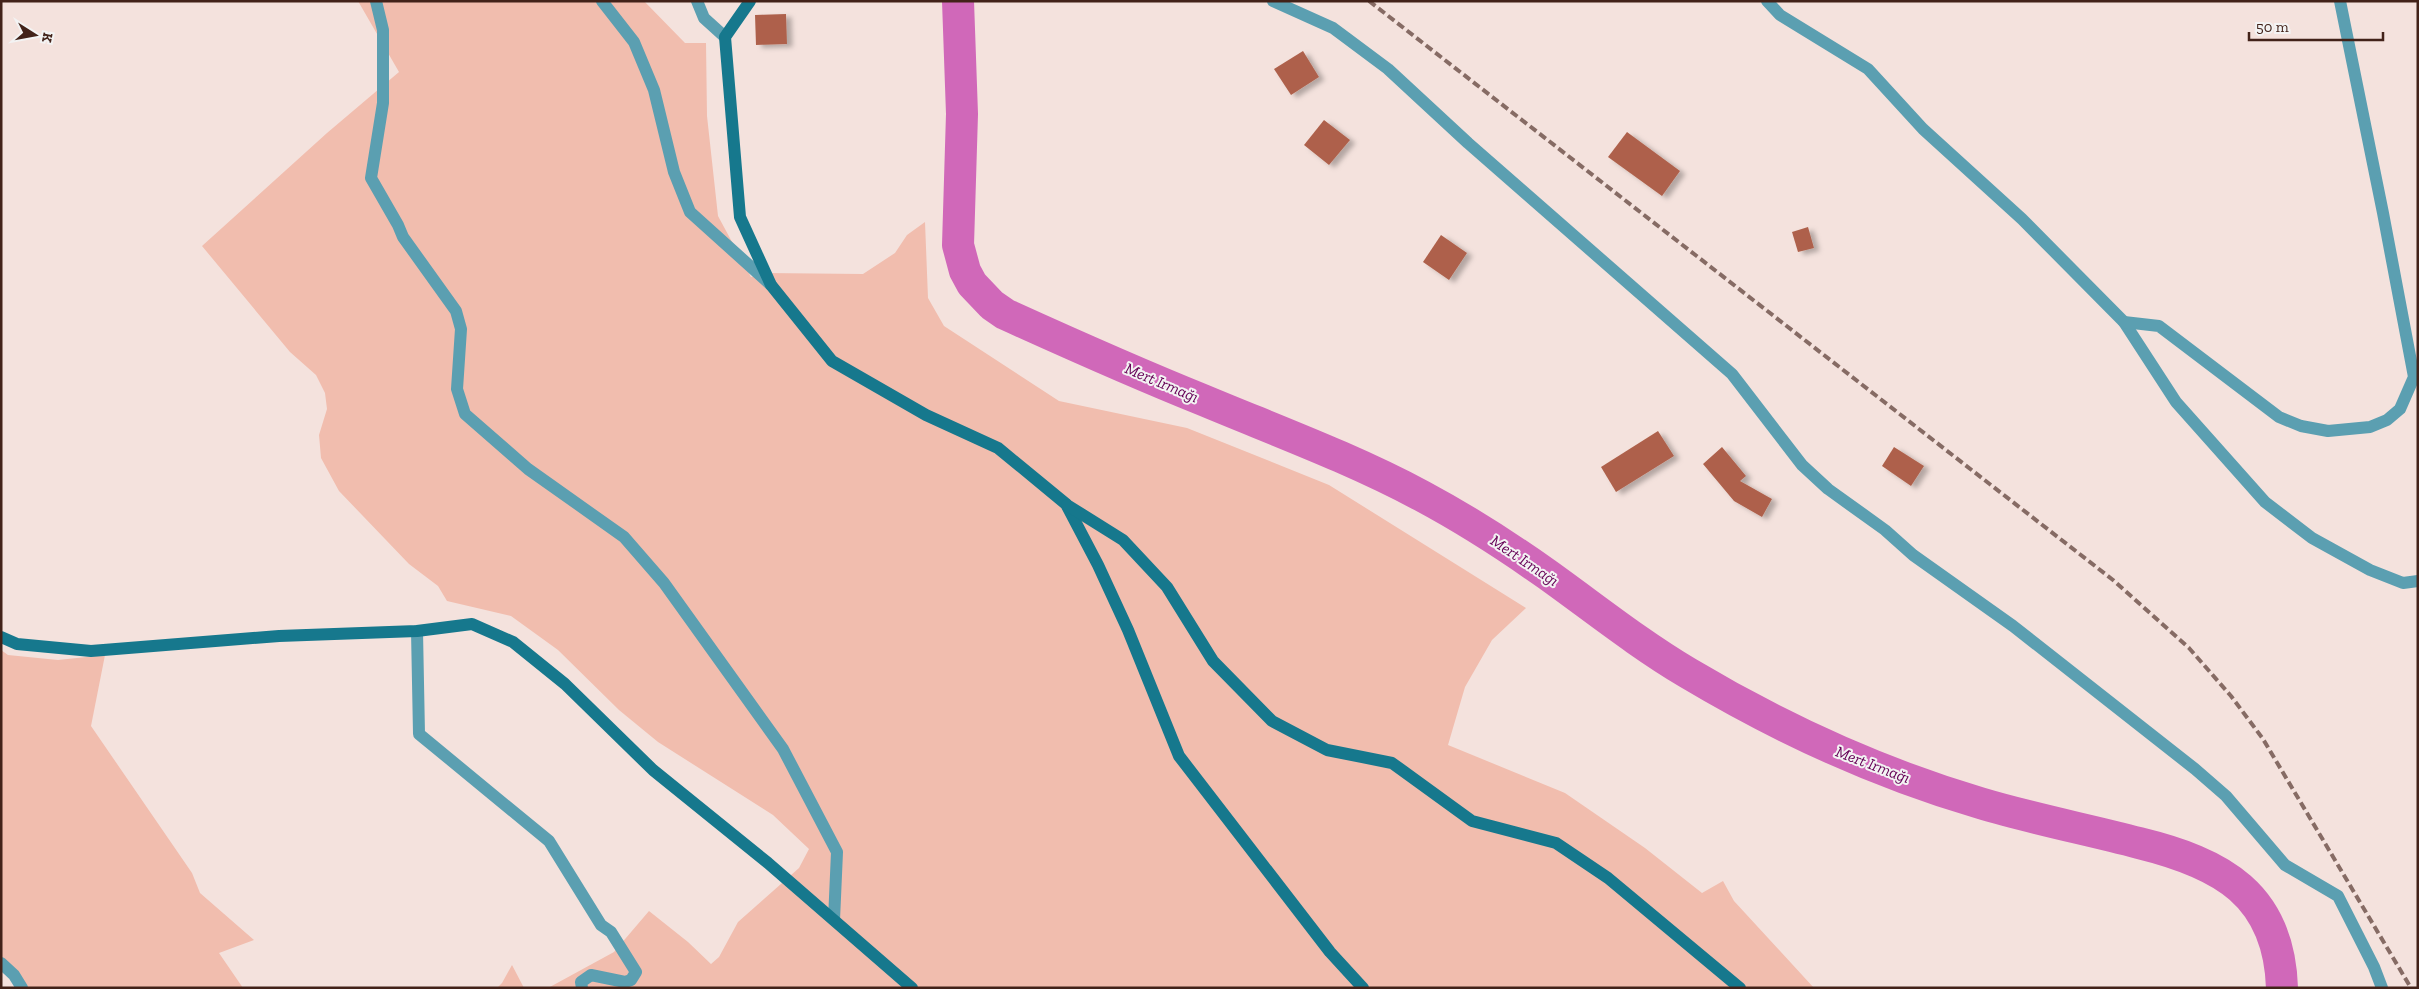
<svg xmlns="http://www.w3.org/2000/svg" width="2419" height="989" font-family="'Zilla Slab',serif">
<defs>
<filter id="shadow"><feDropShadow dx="5.5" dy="3" stdDeviation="2.5" flood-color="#0004"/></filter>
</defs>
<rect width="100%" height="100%" fill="#f4e2dd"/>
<g fill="#f1bdae">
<polygon points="358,1 644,1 685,43 706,43 707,116 718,216 751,277 764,273 863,274 895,253 907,235 925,222 928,298 944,326 1059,401 1187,428 1329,485 1526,608 1492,640 1465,687 1448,745 1565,793 1645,848 1702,893 1723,881 1734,901 1814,988 548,988 614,952 649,911 688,942 711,964 719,957 738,922 799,868 809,849 773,815 658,742 619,710 558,650 511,616 447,601 438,586 409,564 339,491 321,458 319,435 327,409 325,393 316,375 290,352 202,246 327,133 399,72"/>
<polygon points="1,650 8,655 58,660 105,655 91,726 192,873 200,893 254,940 219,953 243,988 27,988 1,960"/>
<polygon points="512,965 524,988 497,988 502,983"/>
</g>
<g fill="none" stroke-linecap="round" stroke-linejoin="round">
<path stroke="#d068b9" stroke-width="32" d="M958 1 962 114 958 245 965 271 972 284 992 305 1005 314C1071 344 1136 373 1203 400 1277 431 1351 458 1422 496 1465 519 1507 546 1548 575 1594 608 1639 644 1688 673 1780 728 1878 773 1980 803 2033 819 2086 829 2139 843 2221 863 2279 894 2282 988"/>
</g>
<g fill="#ae614b" filter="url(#shadow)">
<polygon points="786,14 787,44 756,45 755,15"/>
<polygon points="1303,51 1319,77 1291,95 1274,69"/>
<polygon points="1324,120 1350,140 1329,165 1304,145"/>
<polygon points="1627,132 1680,171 1662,196 1608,157"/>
<polygon points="1808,227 1814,248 1798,252 1792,232"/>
<polygon points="1441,235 1467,253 1449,280 1423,262"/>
<polygon points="1658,431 1674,456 1616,492 1601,467"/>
<polygon points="1722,447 1746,476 1740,481 1772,499 1762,517 1734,501 1703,464"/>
<polygon points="1894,447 1924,466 1911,486 1882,466"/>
</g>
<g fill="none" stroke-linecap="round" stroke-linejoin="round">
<g stroke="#5b9fb1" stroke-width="12">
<polyline points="376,1 383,30 383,103 371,178 398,225 403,237 456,311 461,329 457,389 465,414 528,469 624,537 664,583 783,749 837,852 834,920"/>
<polyline points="602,1 634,42 654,90 674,172 690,212 771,285"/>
<polyline points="697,1 704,18 725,37"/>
<polyline points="1273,1 1333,28 1388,69 1468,143 1732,374 1802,465 1828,489 1885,530 1913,555 2013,626 2195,769 2226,796 2285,865 2338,896 2374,967 2382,988"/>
<polyline points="1767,1 1780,15 1868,69 1923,129 2022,219 2124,322 2176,402 2265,502 2312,538 2370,570 2403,583 2418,581"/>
<polyline points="2124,322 2159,326 2279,417 2301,426 2328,431 2370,427 2387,420 2400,409 2414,377 2383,213 2340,1"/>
<polyline points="417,631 419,734 549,841 601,925 611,932 636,972 631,980 625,982 591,975 581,982 582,988"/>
<polyline points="1,963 14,975 22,988"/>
</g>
<g stroke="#16788d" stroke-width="12">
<polyline points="750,1 725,37 740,217 771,285 832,361 926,415 998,448 1066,504 1098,565 1128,630 1179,756 1330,952 1363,988"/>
<polyline points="1067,505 1123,540 1167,587 1213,661 1272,721 1327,750 1392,763 1472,821 1556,843 1608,878 1740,988"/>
<polyline points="1,637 17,644 91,651 279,636 417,631 472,624 513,642 565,684 653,770 768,863 912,988"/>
</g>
<polyline stroke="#866b64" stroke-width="4" stroke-dasharray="8 4" stroke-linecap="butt" points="1369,1 2113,580 2189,648 2231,696 2263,739 2411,988"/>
</g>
<g text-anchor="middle" stroke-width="4" stroke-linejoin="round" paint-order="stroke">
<g font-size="16" font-style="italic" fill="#650056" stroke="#f3f3f3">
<text transform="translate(1162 382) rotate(23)" y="6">Mert Irmağı</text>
<text transform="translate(1525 560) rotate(34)" y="6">Mert Irmağı</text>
<text transform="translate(1873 764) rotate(21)" y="6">Mert Irmağı</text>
</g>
</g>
<rect width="2419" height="989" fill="none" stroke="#422219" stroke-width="5"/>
<g transform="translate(35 35) rotate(101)" stroke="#f3f3f3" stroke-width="4" paint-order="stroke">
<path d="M0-4L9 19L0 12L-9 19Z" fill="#422219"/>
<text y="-8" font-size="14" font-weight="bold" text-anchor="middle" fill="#422219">K</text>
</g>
<path d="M2249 32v8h134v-8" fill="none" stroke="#422219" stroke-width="2.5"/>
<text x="2256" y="32" font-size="15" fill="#422219" stroke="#f3f3f3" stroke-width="4" paint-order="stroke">50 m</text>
</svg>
